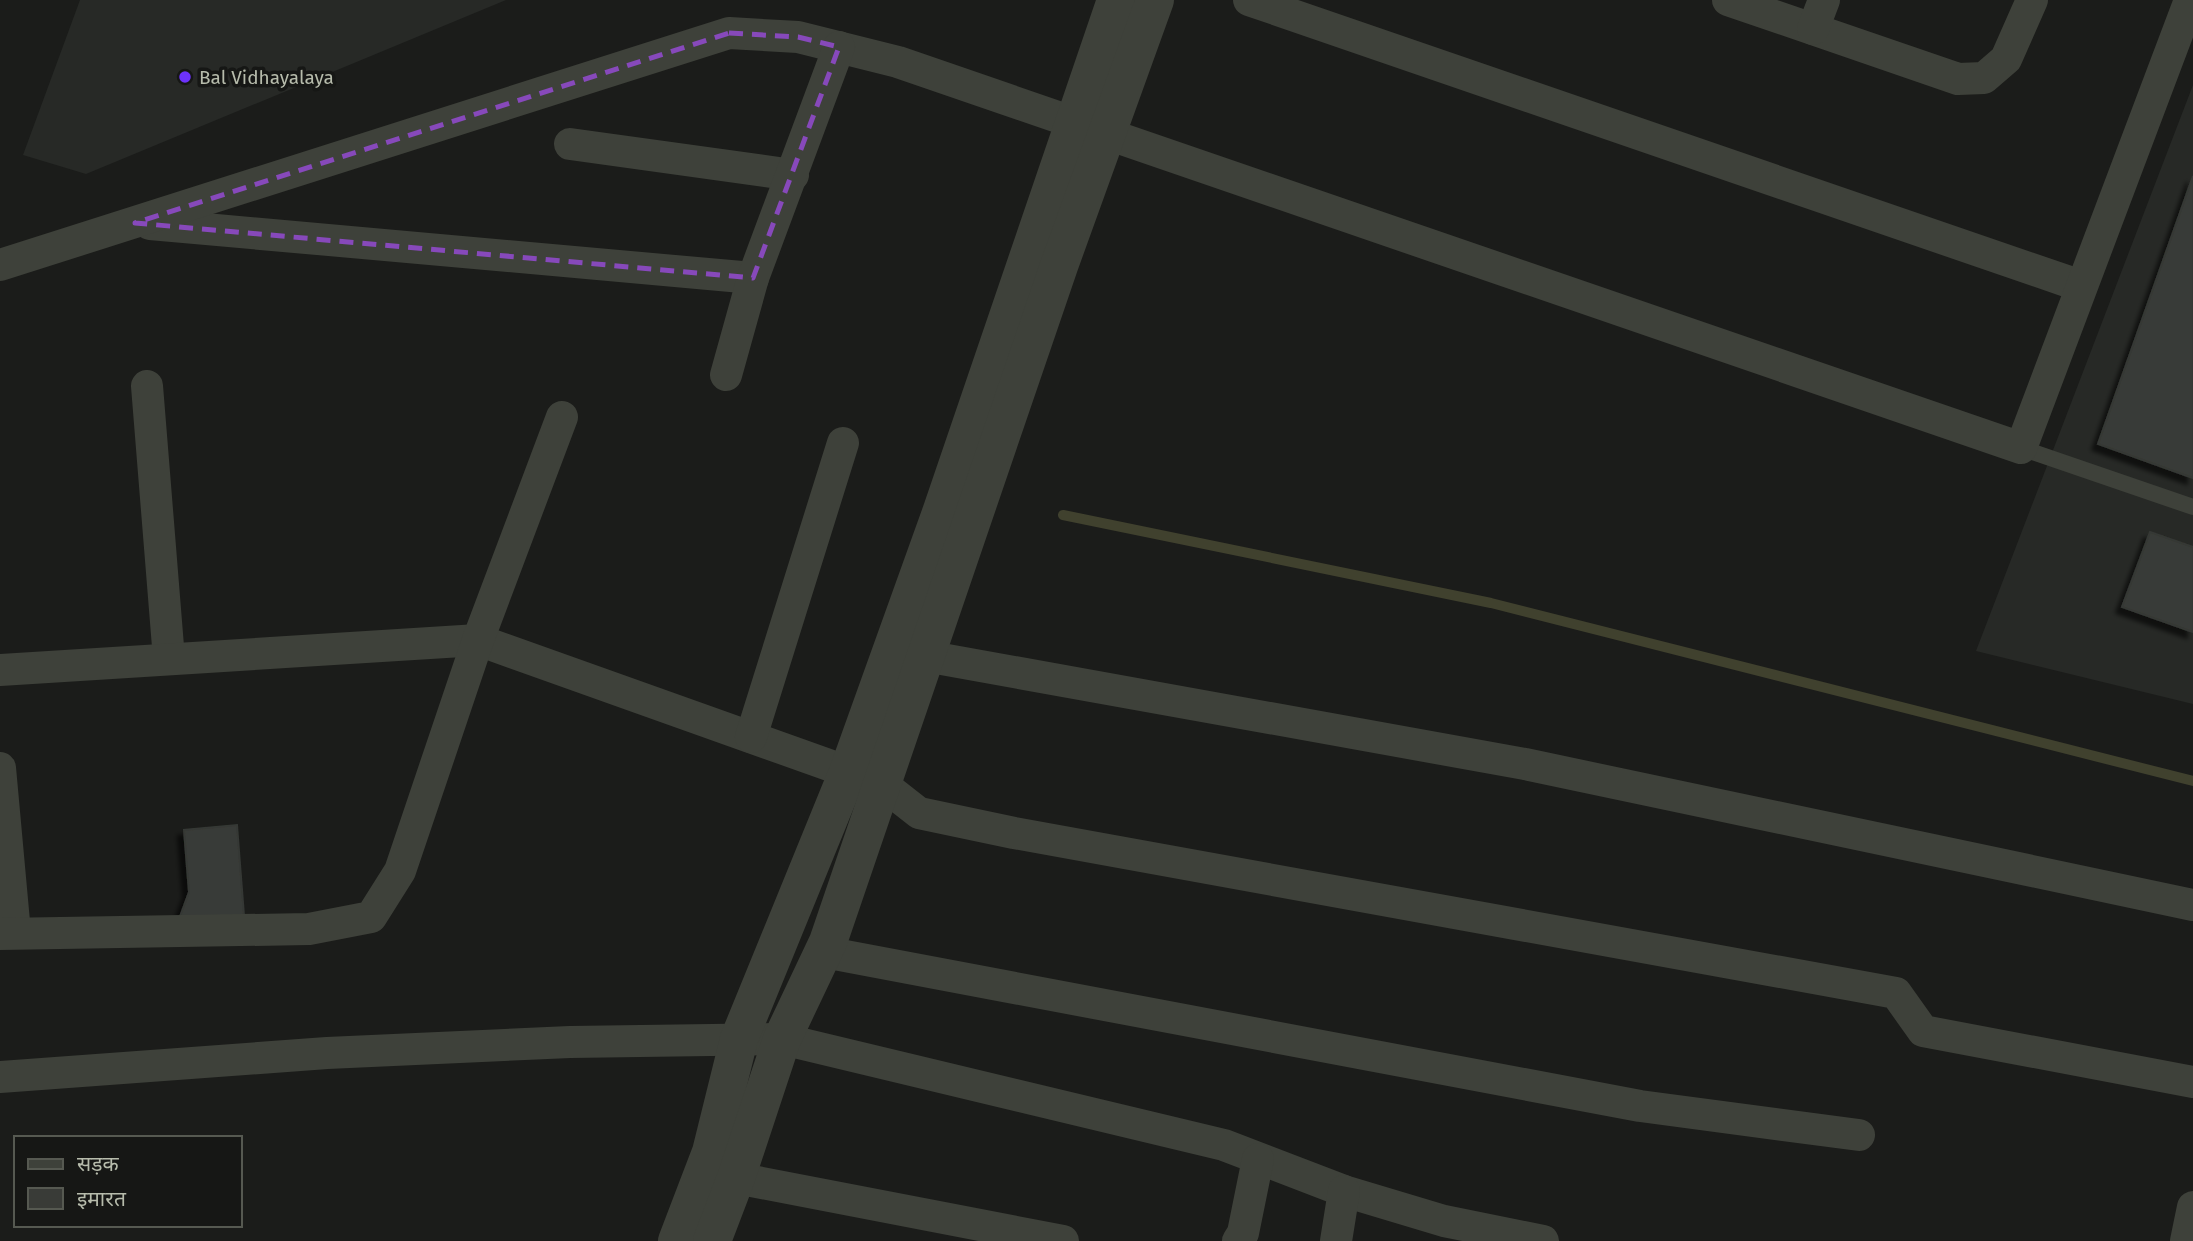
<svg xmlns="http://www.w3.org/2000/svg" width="2193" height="1241" font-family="'Fira Sans','Noto Sans Devanagari',sans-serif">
<defs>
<filter id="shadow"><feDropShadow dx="-6" dy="6" stdDeviation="2" flood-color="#0009"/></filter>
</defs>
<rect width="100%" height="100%" fill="#1b1c1a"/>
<g fill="#272926">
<polygon points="80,0 506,0 86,174 23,155"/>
<polygon points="2193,85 2193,704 1976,651"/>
</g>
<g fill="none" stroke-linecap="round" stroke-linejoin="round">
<polyline stroke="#40412e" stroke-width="10" points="1063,515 1491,603 2193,781"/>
</g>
<g fill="#393b37" stroke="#353834" stroke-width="2" filter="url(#shadow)">
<polygon points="2193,176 2193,478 2098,444"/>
<polygon points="2150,532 2193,547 2193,632 2122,607"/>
<polygon points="237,825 244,916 178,922 189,892 184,830"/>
</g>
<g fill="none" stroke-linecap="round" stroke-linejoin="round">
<polyline stroke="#3e413a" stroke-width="16" points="2021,448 2193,507"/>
<g stroke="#3e413a" stroke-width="32">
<polyline points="1249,0 2081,286"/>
<polyline points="1728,0 1958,79 1984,78 2006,59 2032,0"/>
<polyline points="1813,29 1824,0"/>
<polyline points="570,144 793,175"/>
<polyline points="150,224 753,278"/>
<polyline points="0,265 729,33 798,37 898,62 2021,448 2190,0"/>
<polyline points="726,375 753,278 839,47"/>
<polyline points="147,386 169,659"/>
<polyline points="925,656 1525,764 2193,905"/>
<polyline points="0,670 478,640 882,784 919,813 1014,833 1896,993 1923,1031 2193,1082"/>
<polyline points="751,737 843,443"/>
<polyline points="0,768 15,933"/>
<polyline points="0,934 309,929 371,917 400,871 478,640 562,417"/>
<polyline points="824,952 1640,1106 1859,1135"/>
<polyline points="0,1077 327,1053 570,1042 782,1039 1224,1145 1344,1191 1444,1221 1543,1241"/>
<polyline points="736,1178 1063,1241"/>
<polyline points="1238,1241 1243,1233 1258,1159"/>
<polyline points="1336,1241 1344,1191"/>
<polyline points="2186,1241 2193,1207"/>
</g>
<g stroke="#3e413a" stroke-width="38">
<polyline points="677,1241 711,1152 739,1039 848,772 942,510 1116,0"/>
<polyline points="712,1241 736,1178 782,1039 828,942 1059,266 1155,0"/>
</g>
</g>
<path fill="none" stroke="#8749bb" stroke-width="5" stroke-dasharray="14 9" stroke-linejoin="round" d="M729 33 798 37 839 47 753 278 135 223Z"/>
<circle fill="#6d32fc" stroke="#161715" stroke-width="2.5" cx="185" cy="77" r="7"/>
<g text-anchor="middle" stroke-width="7" stroke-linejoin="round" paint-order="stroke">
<g font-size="19" fill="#b7bcac" stroke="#161715" text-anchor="start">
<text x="199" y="84">Bal Vidhayalaya</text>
</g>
</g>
<rect x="14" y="1136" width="228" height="91" fill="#161715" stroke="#565951" stroke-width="2"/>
<rect x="28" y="1159" width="35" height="10" fill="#3e413a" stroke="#565951" stroke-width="2"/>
<text x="77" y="1171" font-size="21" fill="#b7bcac">सड़क</text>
<rect x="28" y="1188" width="35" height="21" fill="#393b37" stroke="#565951" stroke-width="2"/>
<text x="77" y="1206" font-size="21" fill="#b7bcac">इमारत</text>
</svg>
